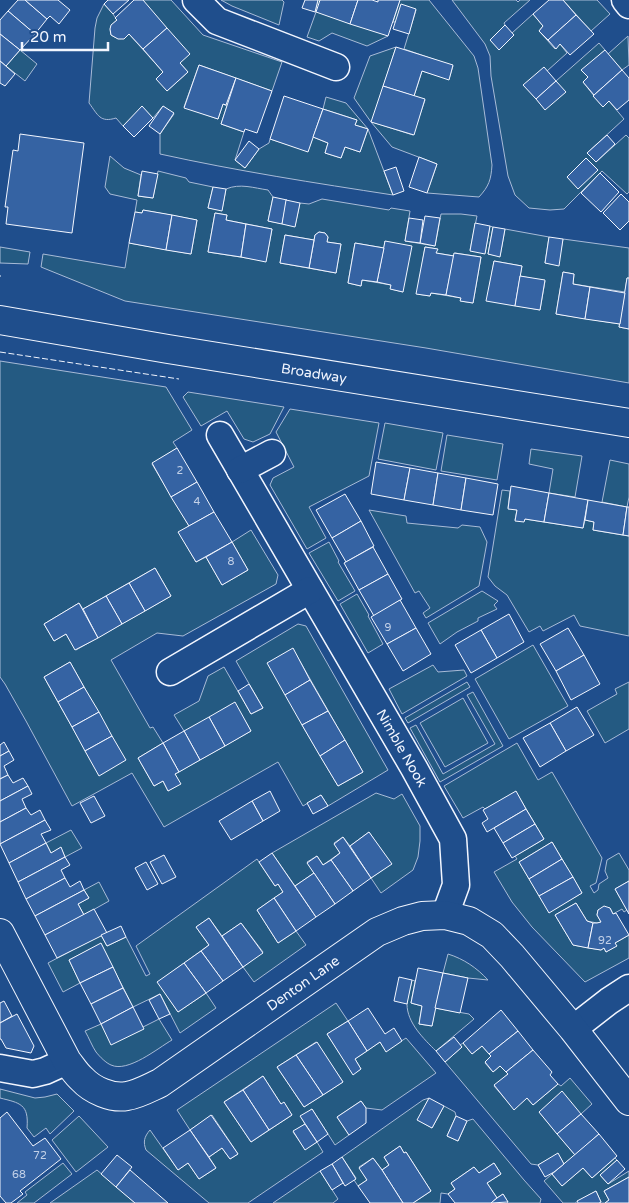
<svg xmlns="http://www.w3.org/2000/svg" width="629" height="1203" font-family="'Varela Round',sans-serif">
<rect width="100%" height="100%" fill="#1f4e8c"/>
<g fill="#245a82" stroke="#a8bbd7" fill-rule="evenodd">
<path d="M143 0H171L203 35 282 62 272 91 199 65 184 107 218 119 223 104 227 106 221 124 244 132 235 160 245 168 259 149 269 143 270 139 308 151 313 137 328 143 325 153 341 158 345 147 360 152 368 129 355 125 357 120 323 109 326 97 346 103 368 129 393 195C315 183 237 171 160 154V134L174 114 163 106 153 118 142 107 123 126 116 118C100 123 98 115 89 103L95 28 97 18 104 4 113 14 117 20C111 25 109 27 111 35 119 40 122 40 129 34L163 72 167 91 188 72 180 63Z"/>
<polygon points="221,0 282,0 284,2 279,25 232,6"/>
<polygon points="318,0 320,0 388,36 367,46 332,33 319,41 307,37 316,12 315,12"/>
<path d="M400 0H429L474 56 478 68 492 165C491 180 489 186 479 197L427 193 437 164 392 147 371 122 354 98 370 56 396 47 372 122 413 135 425 100 414 96 422 71 449 79 453 66 404 49 416 10 396 22H393Z"/>
<polygon points="452,0 516,0 518,2 520,0 530,0 504,23 505,25 490,40 499,49 514,35 512,33 533,14 543,26 539,31 555,49 560,44 567,53 547,71 524,85 545,109 556,81 599,43 605,50 582,70 588,77 583,82 602,106 609,101 624,119 587,153 596,162 626,135 629,138 629,192 627,194 602,171 564,209 550,210 529,208 515,195 508,176 491,76 490,56 485,44"/>
<polygon points="563,0 597,0 610,14 591,31"/>
<polygon points="628,36 629,65 622,70 608,54"/>
<polygon points="20,50 37,64 25,81 6,66"/>
<path d="M110 156 124 168 141 175 138 196 153 198 158 171 186 178 189 182 213 187 208 208 222 210 226 189C240 183 254 188 268 190L273 197 268 221 295 226 300 203 309 204 322 199 389 210 391 208 410 211 405 241 435 246 441 214H461L477 216 470 250 485 253 490 226 493 227 488 254 500 256 505 229 549 237 545 263 558 265 563 239 629 248V278H627L625 292 573 284 574 274 563 272 556 314 620 324 619 327 629 329V383L426 348 125 301 41 267 43 254 125 268 129 243 191 254 197 220 143 210 142 213 135 212 137 200 110 194 105 187ZM215 213 227 215 226 220 272 229 266 261 208 252ZM319 232 325 233 328 237 327 242 341 244 336 273 280 263 285 235 314 240 315 235ZM385 241 403 292 391 289V285L362 280 361 286 348 283 355 243 384 248ZM425 247 437 249 436 253 454 256 455 253 481 257 473 303 461 301V298L431 293 430 296 417 294ZM494 261 522 266 520 276 545 281 540 310 487 300Z"/>
<polygon points="0,247 30,252 28,264 0,263"/>
<path d="M0 361 166 387 192 430 173 442 177 448 152 464 189 526 179 533 196 562 206 557 222 585 248 570 232 542 251 530 278 575 276 584 183 636 157 633 111 660 150 728 153 727 163 743 138 758 154 786 163 781 168 791 180 784 175 774 251 731 244 719 184 731 174 715 199 701 208 676 224 667 251 714 263 708 236 661 298 624 306 626 388 770 328 806 321 795 303 806 278 762 164 827 132 773 72 806 26 721 5 684 0 677ZM155 568 171 596 76 650 66 634 54 641 44 624 79 603 83 609ZM293 649 363 772 338 786 302 725ZM70 662 125 760 99 775 44 677Z"/>
<polygon points="188,392 284,407 270,434 253,442 244,439 227,411 201,426 183,397"/>
<polygon points="290,409 379,423 369,476 309,507 326,538 307,549 270,485 273,478 294,467 276,432"/>
<polygon points="385,423 443,433 436,470 378,459"/>
<polygon points="447,435 503,444 497,480 441,471"/>
<polygon points="531,449 582,456 575,497 549,493 553,469 529,464"/>
<polygon points="610,460 629,464 629,497 627,507 602,502"/>
<polygon points="502,490 510,491 508,508 517,510 515,520 525,519 583,528 585,520 594,522 593,530 629,536 629,636 580,626 574,615 543,631 540,626 529,632 507,595 495,586 488,577"/>
<polygon points="369,510 406,516 407,523 458,528 462,525 480,527 487,542 479,586 426,618 423,613 430,608 419,591 415,593"/>
<polygon points="329,542 339,561 338,562 355,591 338,601 309,553"/>
<polygon points="482,591 498,601 494,605 497,609 478,618 478,621 457,632 440,644 428,623"/>
<polygon points="357,594 369,615 368,616 383,644 368,653 340,604"/>
<polygon points="533,645 568,706 509,739 475,679"/>
<polygon points="433,665 438,672 464,670 467,676 402,714 389,689"/>
<polygon points="467,682 470,687 408,723 405,718"/>
<polygon points="629,682 629,729 605,743 587,711 617,694 615,689"/>
<polygon points="473,692 503,746 440,782 410,728 416,725 443,774 495,744 467,695"/>
<polygon points="463,698 488,743 445,767 420,723"/>
<path d="M517 743 538 780 552 772 602 858 596 883 590 886 594 893 598 890 599 884 608 878 605 871 607 860 619 853 629 870V881L615 889 627 910 624 912 622 909 613 914 610 908 598 910 597 915 601 922 597 923 587 921 576 903 555 915 573 945 601 950 604 948 606 952 616 946 615 943 629 935V958L585 982 532 927 512 902 494 872 517 859 515 856 544 839 516 792 485 809 483 807 463 818 444 786ZM552 842 582 893 549 912 519 862Z"/>
<polygon points="376,793 394,799 402,794 420,826 420,841 418,857 413,870 381,893 371,878 391,864 369,832 350,846 343,837 334,843 340,853 323,865 317,856 307,862 314,873 295,886 272,853"/>
<polygon points="71,830 82,848 65,857 61,848 51,853 46,843"/>
<polygon points="257,859 275,886 278,884 283,892 257,910 278,943 296,931 306,945 254,982 243,967 263,952 241,923 222,936 209,918 196,927 209,945 158,982 178,1012 206,993 216,1008 180,1033 160,994 133,1007 101,944 69,960 80,983 63,992 48,963 101,935 107,946 126,937 146,976 150,974 136,946"/>
<polygon points="99,882 109,901 84,915 78,904 89,898 84,890"/>
<path d="M448 954C464 959 477 968 488 980L468 978 443 973Z"/>
<path d="M412 980 415 981 411 1003 422 1006 419 1024 432 1026 435 1008 469 1014 474 1019 436 1051C424 1039 407 1023 407 1004 407 996 411 987 412 980Z"/>
<path d="M336 1003 348 1021 327 1034 353 1074 361 1069 355 1059 380 1042 386 1051 406 1038 436 1073 382 1110 366 1108 361 1101 337 1117 349 1135 335 1145 312 1109 301 1117 305 1124 293 1132 305 1149 317 1142 323 1152 248 1203H209L146 1150C143 1142 144 1137 150 1130L178 1170 188 1163 199 1179 216 1168 209 1157 222 1148 230 1159 238 1154 212 1115 190 1130 177 1110ZM316 1042 343 1082 304 1107 277 1067ZM263 1076 281 1104 284 1103 292 1115 251 1142 224 1102Z"/>
<path d="M159 1019 172 1040C158 1048 128 1073 111 1065 106 1063 100 1057 96 1052 92 1046 89 1038 85 1031L101 1024 143 1027Z"/>
<polygon points="463,1043 472,1054 482,1046 491,1056 485,1063 493,1072 500,1066 508,1074 494,1086 514,1109 527,1098 533,1105 558,1084 561,1086 570,1078 592,1104 581,1114 539,1112 575,1155 564,1164 558,1154 538,1165 531,1164 445,1062 462,1047 460,1045"/>
<path d="M0 1089 35 1098 45 1097 57 1094 74 1111 50 1134 46 1128 34 1137 27 1128C29 1104 20 1103 0 1098Z"/>
<polygon points="429,1098 418,1120 432,1128 444,1106 455,1112 456,1116 447,1136 458,1141 467,1121 473,1119 524,1180 541,1199 540,1203 507,1203 508,1202 503,1194 497,1198 487,1183 501,1174 494,1163 479,1173 474,1167 451,1183 455,1189 448,1194 441,1193 440,1203 413,1203 431,1191 406,1152 404,1153 400,1146 384,1157 389,1165 382,1170 373,1158 359,1167 367,1180 358,1186 354,1180 356,1178 342,1157 423,1100"/>
<polygon points="79,1116 108,1147 76,1172 52,1140"/>
<polygon points="615,1158 617,1160 600,1175 608,1184 629,1171 629,1177 604,1191 609,1200 605,1203 599,1203 601,1202 596,1191 575,1203 563,1203 544,1181 552,1174 562,1186 583,1168 592,1178"/>
<polygon points="63,1163 72,1174 34,1203 17,1203 27,1195 25,1192"/>
<polygon points="97,1170 135,1203 50,1203"/>
<polygon points="320,1171 338,1199 333,1203 273,1203"/>
</g>
<g fill="#3563a3" stroke="#f2f6ff">
<polygon points="18,0 25,0 47,19 35,34 8,11"/>
<polygon points="25,0 58,0 70,10 59,24 50,16 47,19"/>
<polygon points="108,0 129,0 113,14 104,4"/>
<polygon points="134,0 143,0 167,28 143,49 129,34 124,39 118,39 111,35 110,29 111,25 117,20 115,18"/>
<polygon points="305,0 318,0 315,12 302,8"/>
<polygon points="320,0 358,0 350,24 316,12"/>
<polygon points="358,0 372,0 378,2 378,0 400,0 388,36 350,24"/>
<polygon points="549,0 563,0 576,15 548,40 539,31 543,26 533,14"/>
<polygon points="401,4 416,9 409,34 393,29"/>
<polygon points="8,11 35,34 20,50 0,34 0,20"/>
<polygon points="576,15 594,34 570,55 560,44 556,49 548,40"/>
<polygon points="505,25 514,35 499,50 490,40"/>
<polygon points="167,28 190,54 180,63 188,72 167,91 156,79 163,72 143,49"/>
<polygon points="0,34 20,50 6,66 0,61"/>
<polygon points="396,47 453,65 449,80 422,71 414,96 383,86"/>
<polygon points="605,50 622,70 594,95 583,82 588,77 581,70"/>
<polygon points="0,61 15,74 5,86 0,83"/>
<polygon points="199,65 236,78 226,105 223,104 218,119 184,108"/>
<polygon points="544,67 556,81 536,99 523,85"/>
<polygon points="622,70 629,78 629,100 617,110 609,101 603,107 593,96"/>
<polygon points="236,78 272,91 257,133 245,129 244,132 221,124"/>
<polygon points="556,81 566,92 545,110 536,99"/>
<polygon points="383,86 425,99 414,135 371,122"/>
<polygon points="284,96 323,109 308,152 270,139"/>
<polygon points="142,106 153,118 134,137 123,126"/>
<polygon points="163,106 174,113 160,134 149,126"/>
<polygon points="323,109 357,120 355,125 368,129 360,152 345,147 341,158 325,153 328,143 313,137"/>
<polygon points="20,134 84,143 72,233 6,224 8,207 5,207 13,150 18,151"/>
<polygon points="607,135 615,144 596,162 587,153"/>
<polygon points="249,141 259,149 245,168 235,160"/>
<polygon points="419,157 437,164 427,193 409,187"/>
<polygon points="586,158 598,170 578,189 567,177"/>
<polygon points="396,167 404,191 393,195 384,171"/>
<polygon points="142,171 158,174 153,198 138,196"/>
<polygon points="600,173 619,192 601,212 581,193"/>
<polygon points="213,187 226,189 222,211 208,208"/>
<polygon points="621,194 629,202 629,221 620,230 603,213"/>
<polygon points="273,197 287,200 282,224 268,221"/>
<polygon points="286,200 300,203 295,227 282,224"/>
<polygon points="143,210 172,215 166,250 129,243 135,212 142,213"/>
<polygon points="215,213 227,215 226,220 246,224 241,257 208,252"/>
<polygon points="172,215 197,220 191,254 166,250"/>
<polygon points="425,216 440,218 435,246 420,243"/>
<polygon points="409,218 423,220 420,243 405,241"/>
<polygon points="475,223 490,226 485,254 470,251"/>
<polygon points="246,224 272,229 266,262 241,257"/>
<polygon points="493,227 505,229 500,257 488,254"/>
<polygon points="319,232 325,233 328,237 327,242 341,244 336,273 309,268 315,235"/>
<polygon points="285,235 314,240 309,268 280,263"/>
<polygon points="549,237 563,239 559,266 545,263"/>
<polygon points="385,241 412,246 403,292 390,289 391,285 377,282"/>
<polygon points="355,243 384,248 377,282 362,280 361,286 348,283"/>
<polygon points="425,247 438,249 436,253 454,256 446,295 431,293 430,296 416,294"/>
<polygon points="454,253 481,257 473,303 460,301 461,298 446,295"/>
<polygon points="494,261 522,266 515,306 486,301"/>
<polygon points="563,272 574,274 573,284 590,287 585,319 556,314"/>
<polygon points="520,276 545,280 540,310 515,306"/>
<polygon points="627,278 629,278 629,329 619,327"/>
<polygon points="590,287 625,293 620,324 585,319"/>
<polygon points="177,448 197,482 171,497 152,463"/>
<polygon points="376,462 410,468 404,500 371,494"/>
<polygon points="410,468 438,473 433,505 404,500"/>
<polygon points="438,473 466,478 461,510 433,505"/>
<polygon points="466,478 498,484 493,515 461,510"/>
<polygon points="197,482 214,512 189,526 171,497"/>
<polygon points="511,486 549,493 544,522 525,519 524,522 515,521 517,510 508,509"/>
<polygon points="549,493 588,500 583,528 544,522"/>
<polygon points="345,494 361,521 332,538 316,510"/>
<polygon points="588,500 627,507 623,535 593,530 594,522 585,520"/>
<polygon points="627,507 629,507 629,536 623,535"/>
<polygon points="214,512 232,542 196,562 178,532"/>
<polygon points="361,521 374,546 346,562 332,538"/>
<polygon points="232,542 248,570 222,585 206,557"/>
<polygon points="373,547 388,574 359,590 344,563"/>
<polygon points="155,568 171,596 145,611 129,583"/>
<polygon points="388,574 402,599 374,616 359,590"/>
<polygon points="129,583 145,611 122,624 106,596"/>
<polygon points="106,596 122,624 98,638 83,609"/>
<polygon points="400,600 416,628 387,644 371,617"/>
<polygon points="79,603 98,638 75,650 66,634 54,641 44,624"/>
<polygon points="509,614 524,642 497,658 481,630"/>
<polygon points="416,628 431,654 403,671 387,644"/>
<polygon points="568,628 584,655 556,671 540,644"/>
<polygon points="481,630 497,658 471,673 455,645"/>
<polygon points="293,648 310,680 285,695 267,663"/>
<polygon points="584,655 600,684 571,700 556,671"/>
<polygon points="70,662 84,687 58,702 44,677"/>
<polygon points="310,680 328,711 302,725 285,695"/>
<polygon points="249,684 263,708 251,714 238,691"/>
<polygon points="84,687 99,712 72,727 58,702"/>
<polygon points="235,702 251,731 225,746 209,717"/>
<polygon points="577,707 594,735 566,751 550,723"/>
<polygon points="328,711 345,740 320,756 302,725"/>
<polygon points="99,712 112,736 85,751 72,727"/>
<polygon points="209,717 225,746 200,760 184,731"/>
<polygon points="550,723 566,751 540,767 523,738"/>
<polygon points="184,731 200,760 179,772 163,743"/>
<polygon points="112,736 126,760 99,776 85,751"/>
<polygon points="345,740 363,772 338,786 320,756"/>
<polygon points="4,742 9,751 0,756 0,745"/>
<polygon points="163,743 179,772 175,774 181,784 168,791 163,781 154,786 138,758"/>
<polygon points="9,751 14,760 4,766 8,775 0,779 0,756"/>
<polygon points="8,775 13,783 23,778 28,786 0,801 0,779"/>
<polygon points="28,786 32,794 22,799 26,808 0,822 0,801"/>
<polygon points="270,791 280,811 263,821 252,801"/>
<polygon points="516,791 526,809 487,832 482,823 488,819 483,810"/>
<polygon points="321,795 328,806 313,814 307,803"/>
<polygon points="94,796 105,816 91,823 80,803"/>
<polygon points="252,801 263,821 231,840 219,821"/>
<polygon points="26,808 31,815 40,810 45,820 0,844 0,822"/>
<polygon points="526,809 535,824 503,843 494,828"/>
<polygon points="45,820 51,830 41,834 46,843 9,863 0,844"/>
<polygon points="535,824 544,839 512,858 503,843"/>
<polygon points="369,832 392,864 371,878 350,846"/>
<polygon points="343,837 371,878 353,891 331,860 340,853 334,844"/>
<polygon points="552,842 562,859 529,879 519,862"/>
<polygon points="46,843 51,853 61,847 65,857 18,882 9,863"/>
<polygon points="272,853 316,917 296,931 274,898 283,892 278,884 275,886 259,862"/>
<polygon points="164,855 176,877 162,884 150,862"/>
<polygon points="317,856 323,865 331,860 353,891 335,904 307,863"/>
<polygon points="65,857 70,865 61,870 65,878 26,899 18,882"/>
<polygon points="562,859 573,877 539,896 529,879"/>
<polygon points="146,862 158,884 147,890 135,868"/>
<polygon points="314,873 335,904 316,917 295,886"/>
<polygon points="573,877 582,893 549,913 539,896"/>
<polygon points="65,878 70,887 80,881 84,890 35,916 26,899"/>
<polygon points="629,881 629,914 615,889"/>
<polygon points="84,890 89,898 78,904 84,915 45,935 35,916"/>
<polygon points="274,898 296,931 278,943 257,910"/>
<polygon points="576,903 587,921 593,923 588,948 573,945 555,915"/>
<polygon points="604,906 610,908 613,914 616,913 629,935 615,943 617,946 606,952 604,948 601,950 588,948 593,923 597,923 601,922 597,915 598,910"/>
<polygon points="94,909 107,933 57,958 45,935"/>
<polygon points="209,918 243,967 223,981 201,951 209,945 196,927"/>
<polygon points="241,923 263,953 243,967 222,936"/>
<polygon points="121,926 126,937 107,946 101,935"/>
<polygon points="101,943 113,967 80,983 69,960"/>
<polygon points="201,951 223,981 206,993 184,963"/>
<polygon points="184,963 206,993 178,1012 157,982"/>
<polygon points="113,967 123,988 91,1004 80,983"/>
<polygon points="418,968 443,973 432,1026 419,1024 422,1006 411,1003"/>
<polygon points="443,973 468,978 460,1013 435,1008"/>
<polygon points="399,977 412,980 407,1004 394,1001"/>
<polygon points="123,988 133,1007 101,1024 91,1004"/>
<polygon points="160,994 170,1014 159,1019 149,1000"/>
<polygon points="4,1001 12,1016 0,1023 0,1003"/>
<polygon points="133,1007 144,1029 111,1045 101,1024"/>
<polygon points="368,1008 385,1034 394,1028 402,1041 386,1052 380,1042 367,1051 348,1021"/>
<polygon points="501,1010 518,1031 489,1054 482,1046 472,1054 463,1043"/>
<polygon points="17,1014 34,1046 31,1053 6,1048 1,1039 0,1039 0,1023"/>
<polygon points="348,1021 367,1051 355,1059 361,1069 353,1075 327,1034"/>
<polygon points="518,1031 533,1050 506,1072 500,1066 493,1072 485,1062 491,1056 489,1054"/>
<polygon points="454,1037 462,1047 445,1062 436,1051"/>
<polygon points="317,1042 343,1082 323,1095 296,1055"/>
<polygon points="533,1050 552,1072 550,1075 558,1084 533,1105 527,1098 514,1110 494,1085 508,1074 506,1072"/>
<polygon points="296,1055 323,1095 304,1107 277,1067"/>
<polygon points="263,1076 281,1104 284,1102 292,1115 269,1130 243,1090"/>
<polygon points="243,1090 269,1130 251,1142 224,1102"/>
<polygon points="562,1091 581,1114 557,1134 539,1112"/>
<polygon points="429,1098 444,1106 432,1128 417,1120"/>
<polygon points="361,1101 366,1108 366,1123 349,1135 337,1117"/>
<polygon points="312,1109 328,1134 317,1142 300,1116"/>
<polygon points="7,1112 33,1146 45,1138 61,1159 20,1191 23,1194 11,1203 6,1203 0,1196 0,1118"/>
<polygon points="581,1114 599,1134 575,1155 557,1134"/>
<polygon points="211,1115 238,1154 230,1159 222,1148 209,1157 190,1130"/>
<polygon points="456,1116 467,1121 458,1141 447,1136"/>
<polygon points="305,1124 317,1142 305,1150 293,1131"/>
<polygon points="190,1130 216,1168 199,1179 188,1163 178,1170 163,1148"/>
<polygon points="599,1134 617,1156 592,1178 583,1168 562,1186 552,1174"/>
<polygon points="400,1146 404,1153 406,1152 431,1191 413,1203 403,1203 382,1170 389,1165 384,1157"/>
<polygon points="558,1153 564,1164 554,1172 545,1177 538,1165"/>
<polygon points="117,1155 132,1167 116,1187 101,1174"/>
<polygon points="342,1157 356,1179 345,1186 332,1164"/>
<polygon points="373,1158 382,1170 403,1203 370,1203 358,1186 367,1180 359,1168"/>
<polygon points="617,1160 625,1169 608,1184 600,1175"/>
<polygon points="494,1163 501,1174 487,1183 497,1198 491,1203 455,1203 448,1194 455,1189 451,1183 474,1167 479,1173"/>
<polygon points="332,1164 343,1183 332,1190 320,1171"/>
<polygon points="130,1170 168,1203 135,1203 116,1187"/>
<polygon points="629,1177 629,1203 605,1203 609,1200 604,1191"/>
<polygon points="596,1191 601,1202 599,1203 578,1203 577,1201"/>
<polygon points="503,1194 508,1202 491,1203 497,1198"/>
</g>
<g fill="none" stroke-linecap="round" stroke-linejoin="round">
<defs>
<g id="street">
<polyline points="196,0 217,21 336,67"/>
<polyline points="625,0 629,5"/>
<polyline points="220,435 414,768 453,839 456,885 445,915"/>
<polyline points="240,470 272,453"/>
<polyline points="170,672 310,590"/>
<polyline points="573,1029 609,1001 629,988"/>
<polyline points="0,1068 33,1074 45,1071 67,1061"/>
</g>
<path id="secondary" d="M0 933 67 1061C72 1067 76 1074 82 1079 92 1090 112 1099 127 1096 139 1094 149 1088 160 1083L377 932 403 921 422 916 445 915 469 921 492 935 512 956 573 1029 629 1101"/>
<polyline id="highway" points="0,320 168,349 629,423"/>
</defs>
<use href="#street" stroke="#f2f6ff" stroke-width="29"/>
<use href="#secondary" stroke="#f2f6ff" stroke-width="30"/>
<use href="#highway" stroke="#f2f6ff" stroke-width="30"/>
<use href="#street" stroke="#1f4e8c" stroke-width="26"/>
<use href="#secondary" stroke="#1f4e8c" stroke-width="28"/>
<use href="#highway" stroke="#1f4e8c" stroke-width="28"/>
<g stroke="#f2f6ff" stroke-width="1" stroke-dasharray="6 2.5" stroke-linecap="butt">
<polyline points="0,276 1,276"/>
<polyline points="0,352 179,379"/>
</g>
</g>
<g text-anchor="middle" stroke-width="4" stroke-linejoin="round" paint-order="stroke">
<g font-size="11" fill="#c3d1e8">
<text x="180" y="474">2</text>
<text x="197" y="505">4</text>
<text x="231" y="565">8</text>
<text x="388" y="631">9</text>
<text x="605" y="944">92</text>
<text x="40" y="1159">72</text>
<text x="19" y="1178">68</text>
</g>
<g font-size="14" fill="#f2f6ff" stroke="#1f4e8c">
<text transform="translate(314 373) rotate(9)" y="5">Broadway</text>
<text transform="translate(402 748) rotate(60)" y="5">Nimble Nook</text>
<text transform="translate(303 983) rotate(-35)" y="5">Denton Lane</text>
</g>
</g>
<path d="M22 42v8h86v-8" fill="none" stroke="#f2f6ff" stroke-width="2.5"/>
<text x="30" y="42" font-size="15" fill="#f2f6ff" stroke="#1f4e8c" stroke-width="4" paint-order="stroke">20 m</text>
</svg>
